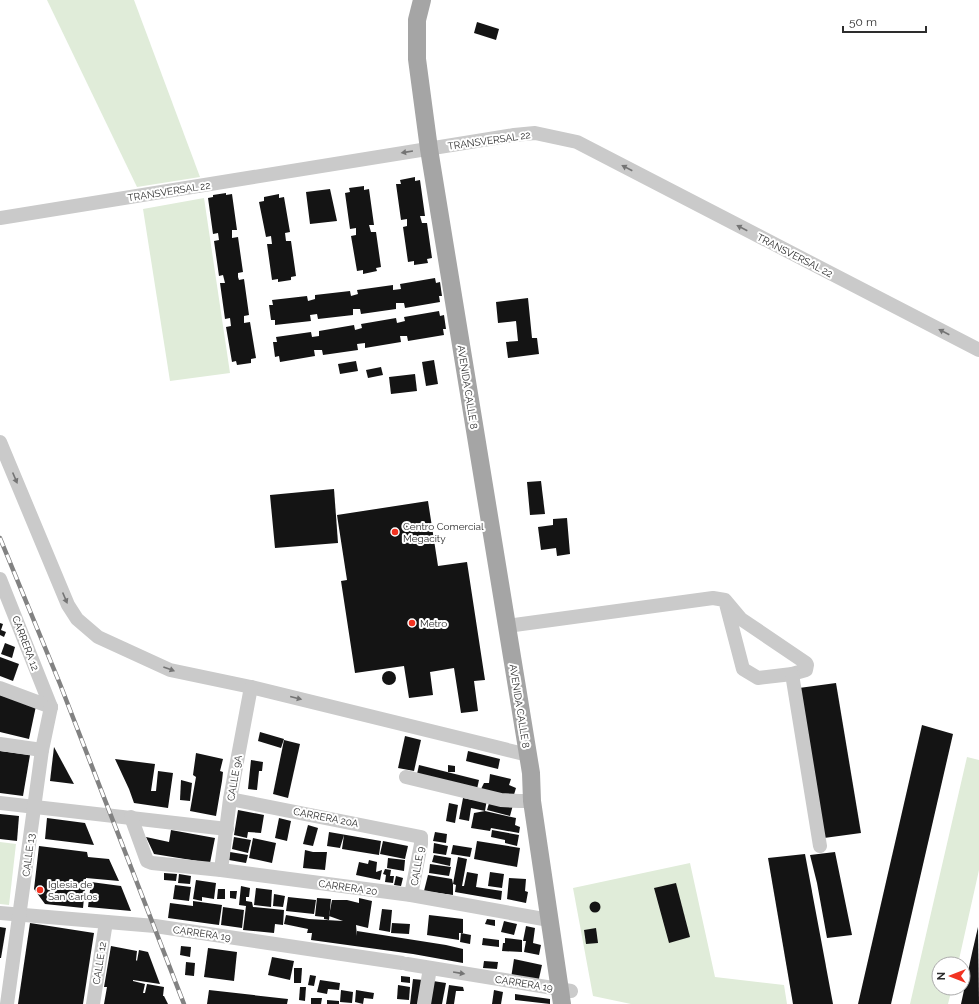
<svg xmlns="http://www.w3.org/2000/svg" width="979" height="1004" font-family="Raleway,sans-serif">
<rect width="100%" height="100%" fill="#fff"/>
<g fill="#e0ecd9">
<polygon points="47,0 134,0 200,177 137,187"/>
<polygon points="204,198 230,373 170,381 143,209"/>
<polygon points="967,757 979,760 979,870 958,964 939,964 939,988 952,988 948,1004 910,1004"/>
<polygon points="0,842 16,844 9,905 0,904"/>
<polygon points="690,863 715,977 784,985 787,1004 631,1004 593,996 573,888"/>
</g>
<g fill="#141414">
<polygon points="477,22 499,29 496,40 474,33"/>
<polygon points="415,177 415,181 420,180 425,216 420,216 422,223 427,223 432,258 427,259 428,263 414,265 414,261 408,262 403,227 407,226 407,219 401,220 396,184 401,184 400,180"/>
<polygon points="364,186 364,190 369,189 374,225 369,225 371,232 376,232 381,267 376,268 377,271 363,274 363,270 357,271 351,236 356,235 356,228 350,229 345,193 350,192 349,188"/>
<polygon points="330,189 337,221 310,224 306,192"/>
<polygon points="226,193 226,195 232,194 237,230 232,230 232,238 238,237 243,272 238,273 238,277 239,280 244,279 249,315 244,316 244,323 250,322 256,358 251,359 251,363 237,365 236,361 232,362 226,327 231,326 230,318 225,319 220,283 225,283 223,275 219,276 214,241 219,240 218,233 213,234 208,198 213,197 213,195"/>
<polygon points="279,194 279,198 284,197 290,232 285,233 286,241 291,241 296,276 291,277 291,280 278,282 278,279 272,280 267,244 272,244 271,236 266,237 259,202 264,201 264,197"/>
<polygon points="435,278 436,283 440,282 442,296 439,296 440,302 405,308 404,303 396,303 396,309 361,314 360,309 353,309 353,315 318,319 317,314 310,315 311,321 275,325 275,320 271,320 269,305 273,305 272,300 307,296 308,301 315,299 315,295 350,291 351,296 358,294 357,290 393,285 393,290 401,289 400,284"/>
<polygon points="528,298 532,338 537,338 539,354 508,358 506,342 518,341 516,321 498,323 496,302"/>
<polygon points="439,311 440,316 444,315 446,329 443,329 444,335 408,341 407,336 400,336 401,342 365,348 365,343 357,344 358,350 323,355 322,350 314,350 315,356 280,362 279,356 275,357 273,342 277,342 276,337 311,332 312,337 319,336 319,331 354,325 355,330 362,328 361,324 396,318 397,323 405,321 404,317"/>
<polygon points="434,360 438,384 426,386 422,362"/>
<polygon points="356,361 358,371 340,374 338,364"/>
<polygon points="381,367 383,375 368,378 366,370"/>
<polygon points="415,374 417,391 391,394 389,377"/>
<polygon points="541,481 545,514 530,515 527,482"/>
<polygon points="334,489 338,543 275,548 270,495"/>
<polygon points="428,501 438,566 467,562 485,680 474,681 478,711 461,713 454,668 430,672 433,695 409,698 404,666 355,673 341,581 347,580 337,515"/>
<polygon points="567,518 570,554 557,556 556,548 541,550 538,527 553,525 553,519"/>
<polygon points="0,623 3,624 1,630 6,632 4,637 0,635"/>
<polygon points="5,643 15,647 12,658 1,654"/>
<polygon points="0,657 19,664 13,681 0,676"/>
<circle cx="389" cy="678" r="7"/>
<polygon points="836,683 861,833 824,838 799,688"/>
<polygon points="0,695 36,706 29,739 0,732"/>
<polygon points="922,725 953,734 891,1004 858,1004"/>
<polygon points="260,732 284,739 281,748 258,741"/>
<polygon points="405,736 421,740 414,771 398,768"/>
<polygon points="284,740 300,744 288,798 273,794"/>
<polygon points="54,747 74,784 50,781"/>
<polygon points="0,751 30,755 23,796 0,793"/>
<polygon points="468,751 500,759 498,769 466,761"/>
<polygon points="196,753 223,759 220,771 223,772 222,781 216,816 190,811 196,777 193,775"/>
<polygon points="115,759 155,764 151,791 156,791 158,771 173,773 168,808 134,803 129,789"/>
<polygon points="251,760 263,762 262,771 259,771 257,790 248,789"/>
<polygon points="419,765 479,780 477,789 417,774"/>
<polygon points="448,765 455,766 455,772 448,772"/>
<polygon points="490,774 511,779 509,785 516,788 513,798 481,789 484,783 489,783"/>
<polygon points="181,780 192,783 190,801 180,800"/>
<polygon points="463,798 473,800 487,799 485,811 471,808 469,821 459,819"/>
<polygon points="490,800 513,805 510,816 487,810"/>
<polygon points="449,803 458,805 455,823 446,821"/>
<polygon points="238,810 264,815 261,833 248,832 247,838 234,835"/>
<polygon points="485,811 516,818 515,825 520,827 519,833 491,828 490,831 471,828 474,813"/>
<polygon points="0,814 19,816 17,841 0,839"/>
<polygon points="47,818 85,823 94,845 45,839"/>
<polygon points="279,818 291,821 287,841 275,838"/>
<polygon points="308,825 318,828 313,846 303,844"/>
<polygon points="171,830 215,838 210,863 154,854 146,837 169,842"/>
<polygon points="492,830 519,835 517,846 505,843 505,840 491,837"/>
<polygon points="329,832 381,841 379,855 342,849 344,835 340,848 327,846"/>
<polygon points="435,832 447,834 446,843 433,841"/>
<polygon points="234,837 251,840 248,853 232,849"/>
<polygon points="253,838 276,843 272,863 249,858"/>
<polygon points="383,841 408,846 405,859 380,854"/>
<polygon points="477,841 520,848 517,867 474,859"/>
<polygon points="434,843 448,846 446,855 433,853"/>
<polygon points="453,845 472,848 470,857 451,854"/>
<polygon points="39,846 87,852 88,857 109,859 119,881 86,878 83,908 45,904 34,889"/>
<polygon points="305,850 313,852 327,852 325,870 303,868"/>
<polygon points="230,852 248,855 246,863 229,860"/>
<polygon points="835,852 852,935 827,938 817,883 810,855"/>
<polygon points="805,854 833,1004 793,1004 768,858"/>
<polygon points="434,855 451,858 450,866 432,862"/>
<polygon points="458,857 467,859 462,886 464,886 467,872 478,874 476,887 502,891 501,900 455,892 456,885 453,884 453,895 424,891 428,875 452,879 453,884"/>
<polygon points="388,858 405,860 404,871 387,868"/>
<polygon points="369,860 377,862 376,872 382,870 380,880 356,875 359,862 368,864"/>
<polygon points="430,864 451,867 449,876 429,873"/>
<polygon points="385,869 391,870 390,876 394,876 393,883 385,882 386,875 383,874"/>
<polygon points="490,872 504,874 502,888 488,886"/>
<polygon points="164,873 177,874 176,881 164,880"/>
<polygon points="179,874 191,876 190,884 178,883"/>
<polygon points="396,876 403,878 401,886 394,885"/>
<polygon points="509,878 526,879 525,891 528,892 526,903 507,899"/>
<polygon points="196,880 216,883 214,899 202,897 202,901 193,899"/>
<polygon points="91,882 121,886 131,911 88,907"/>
<polygon points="676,883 690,937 669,943 654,888"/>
<polygon points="175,885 191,887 189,901 173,899"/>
<polygon points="241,886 250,888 249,897 246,897 246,901 252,902 253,907 284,910 283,925 275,924 274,933 243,930 246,906 239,905"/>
<polygon points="256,888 272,890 271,907 254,905"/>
<polygon points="218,889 225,889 225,899 217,899"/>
<polygon points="230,891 237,891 236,899 230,898"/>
<polygon points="274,894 285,896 283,907 273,906"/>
<polygon points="288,897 316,900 314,914 286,911"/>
<polygon points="317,898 331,899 329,920 324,919 324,917 315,916"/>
<polygon points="359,898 372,901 368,928 356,925 357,936 357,931 446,945 463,949 463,963 413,954 311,940 312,933 307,933 308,929 284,924 286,915 309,919 343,921 329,916 332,900 347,900 359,903"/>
<polygon points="193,901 222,905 219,925 168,918 170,903 193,906"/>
<circle cx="595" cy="907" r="5.5"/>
<polygon points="223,907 244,910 242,928 221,925"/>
<polygon points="382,909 392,910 390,932 379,930"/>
<polygon points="429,915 463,919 463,933 459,933 459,940 427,935"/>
<polygon points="487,919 495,920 495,926 485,924"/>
<polygon points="504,921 517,924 514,935 501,932"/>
<polygon points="30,923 94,933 83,1004 18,1004"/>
<polygon points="392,923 410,924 409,934 391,933"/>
<polygon points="526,926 535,928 533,943 541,945 539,955 524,952 526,941 523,941"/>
<polygon points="0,927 6,928 1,958 0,958"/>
<polygon points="978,927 979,1004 961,1004 972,953"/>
<polygon points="596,928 598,943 586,944 584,930"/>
<polygon points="461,933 471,935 470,944 460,942"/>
<polygon points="483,938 499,940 499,947 482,945"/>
<polygon points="505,938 522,940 522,952 502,951 503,943 505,943"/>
<polygon points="111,946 137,951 136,960 137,961 139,950 148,952 160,984 133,980 133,981 145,984 143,993 145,993 147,984 164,987 163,996 164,996 168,1004 104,1004 107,987 104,987"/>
<polygon points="181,946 191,947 190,957 180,955"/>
<polygon points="208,948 237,952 234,981 204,977"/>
<polygon points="272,957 294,961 290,980 268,975"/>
<polygon points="514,959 542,965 538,983 511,978"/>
<polygon points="484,961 498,962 497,969 483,968"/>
<polygon points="186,962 195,963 194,976 185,975"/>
<polygon points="294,968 302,968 301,983 294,983"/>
<polygon points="310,975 316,976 314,986 308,985"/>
<polygon points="401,976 410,977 410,983 401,982"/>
<polygon points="413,979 423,980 421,1004 410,1004"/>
<polygon points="320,980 340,983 339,990 328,989 327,994 317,992"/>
<polygon points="433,981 446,983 442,1004 429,1004"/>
<polygon points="398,985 410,987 409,1000 397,999"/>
<polygon points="449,985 463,987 464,991 456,991 454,1004 446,1004"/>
<polygon points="300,987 306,987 305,1001 299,1000"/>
<polygon points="209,990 288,999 287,1004 207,1004"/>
<polygon points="341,990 353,992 352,1003 340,1002"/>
<polygon points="356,990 374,993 373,999 364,998 363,1004 355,1002"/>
<polygon points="494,990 503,992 501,1004 492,1004"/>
<polygon points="515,994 550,999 550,1004 515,1000"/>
<polygon points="311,998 322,998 321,1004 311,1004"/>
<polygon points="327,1000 339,1001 339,1004 327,1004"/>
</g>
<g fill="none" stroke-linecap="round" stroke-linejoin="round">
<g stroke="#cacaca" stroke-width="14">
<polyline points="0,218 514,135 535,133 577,142 979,350"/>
<polyline points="0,442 68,605 77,619 98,637 170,670 251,687 528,755"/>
<polyline points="0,579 51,707"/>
<polyline points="507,626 713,598 725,600 741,619 806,663 807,665 806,670 792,674 758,678 743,669 725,600"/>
<polyline points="792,674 820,846"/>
<polyline points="0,688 51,707"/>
<polyline points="0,744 42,750"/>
<polyline points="406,777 501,800 519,801 532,801"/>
<polyline points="230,799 421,837 421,844 411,895"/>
<polyline points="0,803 227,829"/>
<polyline points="131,817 147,861 152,863 221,870 411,895 549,920"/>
<polyline points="221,870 230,799 251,687"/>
<polyline points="0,913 155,926 402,963"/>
<polyline points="407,964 571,991"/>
<polyline points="7,1004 42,750 51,707"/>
<polyline points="93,1004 106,922"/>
<polyline points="424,1004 430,968"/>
</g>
<polyline stroke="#a5a5a5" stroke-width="18" points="422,0 417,20 417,59 429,149 531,773 532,801 562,1004"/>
<defs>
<polyline id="rail" points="0,538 60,684 184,1004"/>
</defs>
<use href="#rail" stroke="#828282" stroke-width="4.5"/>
<use href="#rail" stroke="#fff" stroke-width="3" stroke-dasharray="9" stroke-linecap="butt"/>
</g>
<defs><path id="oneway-solid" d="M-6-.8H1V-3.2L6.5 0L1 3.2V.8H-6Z"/></defs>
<g fill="#747474">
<use href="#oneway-solid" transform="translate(407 152) rotate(171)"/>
<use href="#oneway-solid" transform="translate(627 168) rotate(-153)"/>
<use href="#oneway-solid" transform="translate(742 228) rotate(-153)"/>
<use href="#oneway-solid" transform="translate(944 332) rotate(-153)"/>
<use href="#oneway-solid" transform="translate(15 478) rotate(67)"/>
<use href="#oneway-solid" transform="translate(65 598) rotate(67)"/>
<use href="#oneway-solid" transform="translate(169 669) rotate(20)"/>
<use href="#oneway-solid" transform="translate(296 698) rotate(14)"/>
<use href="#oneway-solid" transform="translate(459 973) rotate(9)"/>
</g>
<g fill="#f23321" stroke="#fff" stroke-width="1.5">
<circle cx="395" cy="532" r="4"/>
<circle cx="412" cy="623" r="4"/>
<circle cx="40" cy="890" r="4"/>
</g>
<g text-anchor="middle" stroke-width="4" stroke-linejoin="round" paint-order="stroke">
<g font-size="10" fill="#2d2d2d" stroke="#fff">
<text transform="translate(489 140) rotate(-8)" y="4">TRANSVERSAL 22</text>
<text transform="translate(169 191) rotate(-9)" y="4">TRANSVERSAL 22</text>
<text transform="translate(795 255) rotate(27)" y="4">TRANSVERSAL 22</text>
<text transform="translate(468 387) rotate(81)" y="4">AVENIDA CALLE 8</text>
<text transform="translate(26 643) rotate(69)" y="4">CARRERA 12</text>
<text transform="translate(520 706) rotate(81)" y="4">AVENIDA CALLE 8</text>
<text transform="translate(234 778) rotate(-80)" y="4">CALLE 9A</text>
<text transform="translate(326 817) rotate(11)" y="4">CARRERA 20A</text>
<text transform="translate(28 855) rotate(-83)" y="4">CALLE 13</text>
<text transform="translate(417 866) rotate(-80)" y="4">CALLE 9</text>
<text transform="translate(348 887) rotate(8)" y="4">CARRERA 20</text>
<text transform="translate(202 933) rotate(8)" y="4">CARRERA 19</text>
<text transform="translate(99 963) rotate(-81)" y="4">CALLE 12</text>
<text transform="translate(524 983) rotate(9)" y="4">CARRERA 19</text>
</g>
<g font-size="10" fill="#2d2d2d" stroke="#fff" text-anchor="start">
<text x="403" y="530">Centro Comercial<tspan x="403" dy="12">Megacity</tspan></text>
<text x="420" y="627">Metro</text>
<text x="48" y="888">Iglesia de<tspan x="48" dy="12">San Carlos</tspan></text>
</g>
</g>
<g transform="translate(951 976) rotate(270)"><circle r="19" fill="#ffffff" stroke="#ababab"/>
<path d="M0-3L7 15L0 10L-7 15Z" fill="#f23321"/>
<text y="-6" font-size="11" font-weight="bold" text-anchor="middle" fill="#2d2d2d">N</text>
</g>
<path d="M843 26v6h83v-6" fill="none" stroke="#2d2d2d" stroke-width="2"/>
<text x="849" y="26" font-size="12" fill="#2d2d2d" stroke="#ffffff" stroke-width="3" paint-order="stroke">50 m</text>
</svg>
